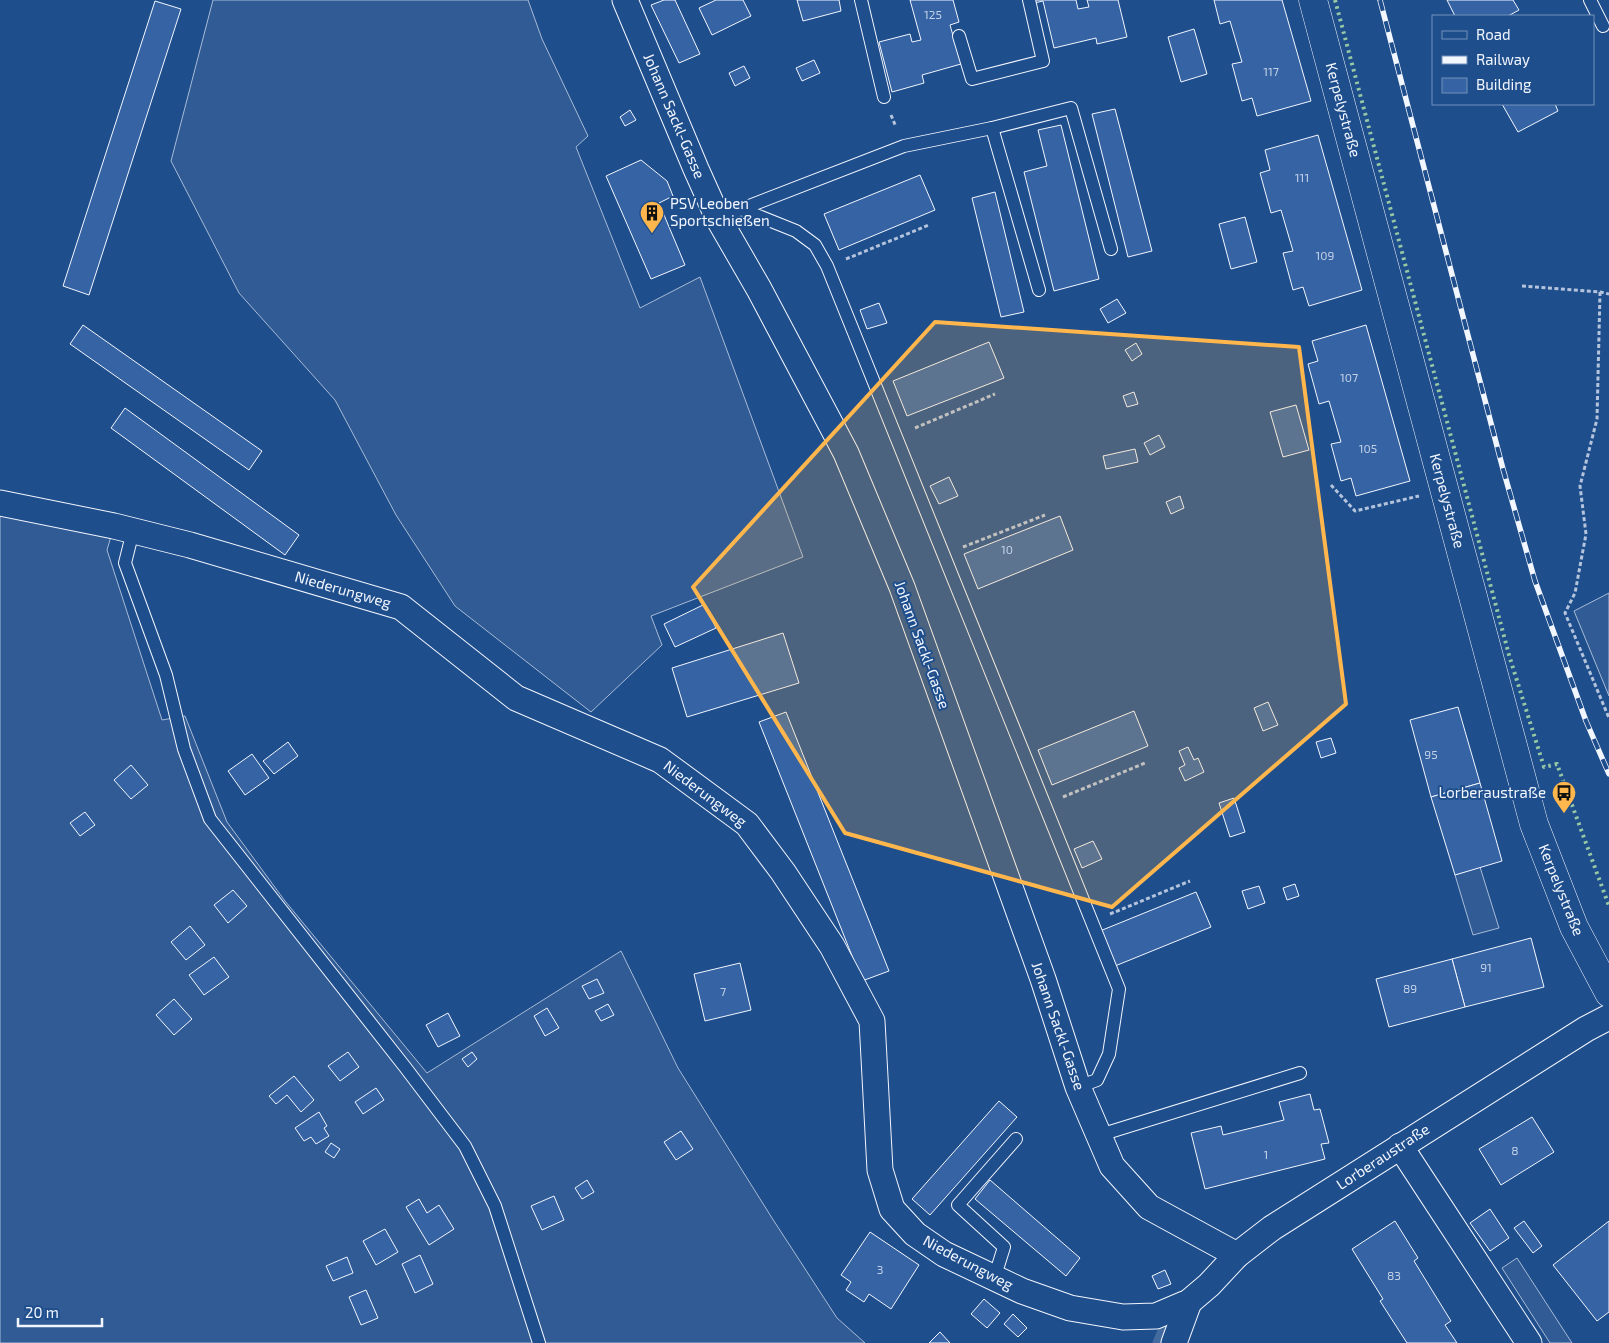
<svg xmlns="http://www.w3.org/2000/svg" width="1609" height="1343" font-family="'Exo 2',sans-serif">
<rect width="100%" height="100%" fill="#1f4e8c"/>
<g fill="#305b95" stroke="#a8bbd7">
<polygon points="213,0 528,0 542,39 588,136 576,147 640,308 700,277 803,557 651,616 662,645 591,712 455,606 396,515 335,400 239,293 171,161"/>
<polygon points="0,503 114,526 107,550 162,720 185,716 227,822 285,901 427,1073 621,951 678,1068 772,1218 837,1318 865,1343 0,1343"/>
<polygon points="1609,593 1609,696 1574,611"/>
<polygon points="1480,867 1499,928 1473,935 1455,875"/>
<polygon points="1517,1258 1572,1343 1550,1343 1502,1268"/>
</g>
<g fill="none" stroke-linecap="round" stroke-linejoin="round">
<polyline stroke="#446ba0" stroke-width="9" points="1157,1343 1164,1326"/>
</g>
<g fill="#3563a3" stroke="#f2f6ff">
<polygon points="664,0 675,0 700,54 679,63 651,5"/>
<polygon points="716,0 743,0 751,16 712,35 699,8"/>
<polygon points="797,0 839,0 841,11 803,21"/>
<polygon points="910,0 953,0 959,22 950,25 961,64 922,75 924,83 892,92 879,42 910,34 912,42 921,40"/>
<polygon points="1034,0 1076,0 1078,9 1089,7 1087,0 1118,0 1127,37 1097,44 1096,38 1054,48 1043,1 1034,3"/>
<polygon points="1214,0 1282,0 1311,101 1257,116 1252,98 1242,101 1232,64 1242,62 1230,21 1220,24"/>
<polygon points="1447,0 1513,0 1519,10 1508,16 1455,16"/>
<polygon points="155,1 181,9 89,295 63,286"/>
<polygon points="1194,29 1207,74 1181,82 1168,37"/>
<polygon points="814,60 820,73 802,81 796,68"/>
<polygon points="744,66 750,78 735,86 729,73"/>
<polygon points="1502,104 1555,104 1558,111 1518,132"/>
<polygon points="1115,109 1152,251 1128,257 1092,114"/>
<polygon points="630,110 636,120 625,126 620,117"/>
<polygon points="1061,125 1099,279 1054,291 1024,172 1047,166 1038,130"/>
<polygon points="1318,135 1362,290 1309,306 1303,287 1293,290 1283,253 1293,251 1281,210 1271,213 1260,173 1270,170 1265,150"/>
<polygon points="641,160 667,181 673,196 659,203 685,265 651,279 606,176"/>
<polygon points="920,175 935,210 839,250 824,214"/>
<polygon points="995,192 1024,312 1001,317 972,198"/>
<polygon points="1245,217 1257,262 1231,269 1219,224"/>
<polygon points="1117,299 1126,313 1108,323 1100,309"/>
<polygon points="879,303 887,323 867,329 860,310"/>
<polygon points="83,325 262,451 249,470 70,344"/>
<polygon points="1366,325 1410,481 1356,496 1351,478 1341,481 1331,444 1341,442 1329,401 1319,404 1308,364 1318,361 1312,341"/>
<polygon points="989,342 1004,378 907,416 893,381"/>
<polygon points="1136,343 1142,354 1132,361 1125,350"/>
<polygon points="1134,392 1138,404 1127,407 1123,396"/>
<polygon points="1296,405 1309,450 1283,457 1270,412"/>
<polygon points="125,408 299,535 285,555 111,428"/>
<polygon points="1159,435 1165,447 1150,455 1144,443"/>
<polygon points="1135,449 1138,462 1106,469 1103,456"/>
<polygon points="949,477 958,496 939,504 930,486"/>
<polygon points="1180,496 1184,508 1171,514 1166,502"/>
<polygon points="1060,516 1073,550 978,589 964,554"/>
<polygon points="705,604 716,628 675,647 664,624"/>
<polygon points="783,633 799,683 687,717 672,668"/>
<polygon points="1268,702 1278,725 1263,731 1254,708"/>
<polygon points="1458,707 1480,783 1431,797 1410,720"/>
<polygon points="1134,711 1148,746 1052,785 1038,750"/>
<polygon points="786,712 889,971 862,981 759,722"/>
<polygon points="1331,738 1336,753 1321,758 1316,742"/>
<polygon points="288,742 298,756 274,774 263,761"/>
<polygon points="1188,747 1194,760 1198,758 1204,772 1185,781 1179,768 1185,765 1179,751"/>
<polygon points="252,754 269,778 245,795 228,771"/>
<polygon points="131,765 148,785 131,799 114,780"/>
<polygon points="1480,783 1502,861 1455,875 1431,797"/>
<polygon points="1234,798 1245,832 1230,837 1219,803"/>
<polygon points="85,812 95,825 80,836 70,823"/>
<polygon points="1093,841 1102,859 1082,868 1074,849"/>
<polygon points="1295,884 1299,896 1287,900 1283,888"/>
<polygon points="1259,886 1265,903 1248,909 1242,891"/>
<polygon points="233,890 247,906 228,923 214,905"/>
<polygon points="1196,892 1211,927 1115,966 1100,931"/>
<polygon points="190,926 205,945 186,960 171,942"/>
<polygon points="1531,938 1544,987 1465,1007 1452,959"/>
<polygon points="214,957 229,977 204,995 189,975"/>
<polygon points="1452,959 1465,1007 1389,1027 1376,979"/>
<polygon points="740,963 751,1010 705,1021 694,974"/>
<polygon points="597,979 604,993 589,999 582,986"/>
<polygon points="174,999 192,1019 174,1035 156,1015"/>
<polygon points="608,1004 614,1015 601,1021 595,1011"/>
<polygon points="547,1008 559,1028 545,1036 534,1016"/>
<polygon points="448,1013 460,1036 438,1047 426,1025"/>
<polygon points="348,1052 359,1067 340,1081 328,1066"/>
<polygon points="472,1052 477,1059 468,1067 462,1059"/>
<polygon points="294,1076 314,1100 301,1112 287,1095 276,1104 269,1096"/>
<polygon points="376,1088 384,1100 363,1114 355,1102"/>
<polygon points="1310,1094 1314,1110 1320,1109 1329,1143 1321,1144 1325,1159 1205,1189 1191,1133 1221,1126 1223,1135 1284,1120 1279,1102"/>
<polygon points="999,1101 1017,1117 930,1215 912,1199"/>
<polygon points="319,1112 327,1126 324,1128 329,1136 316,1144 311,1137 304,1141 295,1128"/>
<polygon points="1532,1117 1554,1152 1501,1185 1479,1149"/>
<polygon points="681,1131 693,1149 676,1160 664,1142"/>
<polygon points="331,1143 340,1149 334,1158 325,1152"/>
<polygon points="587,1180 594,1192 582,1199 575,1188"/>
<polygon points="990,1180 1080,1258 1066,1276 975,1199"/>
<polygon points="554,1196 564,1220 542,1230 531,1206"/>
<polygon points="419,1199 427,1213 439,1205 454,1229 429,1245 406,1207"/>
<polygon points="1490,1209 1509,1238 1490,1251 1470,1223"/>
<polygon points="1395,1221 1418,1258 1414,1261 1451,1321 1445,1325 1457,1343 1407,1343 1380,1301 1383,1299 1352,1249"/>
<polygon points="1524,1221 1542,1246 1533,1253 1514,1228"/>
<polygon points="1609,1221 1609,1312 1597,1321 1553,1265"/>
<polygon points="385,1229 398,1252 376,1265 363,1241"/>
<polygon points="870,1232 919,1265 891,1309 869,1294 864,1302 846,1290 851,1282 841,1275"/>
<polygon points="420,1255 433,1284 415,1293 402,1264"/>
<polygon points="347,1257 353,1273 333,1281 326,1266"/>
<polygon points="1165,1270 1171,1284 1158,1289 1152,1276"/>
<polygon points="366,1290 378,1318 361,1325 349,1297"/>
<polygon points="984,1299 1000,1313 987,1328 971,1314"/>
<polygon points="1013,1314 1027,1328 1018,1337 1004,1324"/>
<polygon points="940,1332 950,1343 929,1343"/>
</g>
<g fill="none" stroke-linecap="round" stroke-linejoin="round">
<defs>
<g id="lane">
<polyline points="861,0 884,97"/>
<polyline points="1590,0 1603,26"/>
<polyline points="959,36 972,79 1043,61 1029,0"/>
<polyline points="992,128 1039,290"/>
<polyline points="741,209 796,231 815,245 827,266 1119,989 1109,1054 1097,1080 1078,1087"/>
<polyline points="718,218 904,146 992,128 1071,108 1111,249"/>
<polyline points="133,531 125,563 166,675 184,749 210,819 405,1067 465,1146 495,1206 539,1343"/>
<polyline points="1100,1135 1300,1073"/>
<polyline points="994,1279 1004,1247 958,1205 1016,1139"/>
</g>
<g id="street">
<polyline points="625,0 696,169 718,218 759,289 846,453 902,587 1043,979 1078,1087 1112,1166 1149,1207 1237,1255"/>
<polyline points="0,503 114,526 190,545 401,607 516,698 660,760 747,824 783,872 832,946 872,1021 880,1170 892,1209 915,1234 944,1254 1022,1291 1070,1308 1123,1317 1156,1316 1189,1302 1209,1285 1237,1255 1272,1228 1586,1029 1609,1017"/>
<polyline points="1400,1146 1529,1343"/>
<polyline points="1174,1343 1189,1302"/>
</g>
<polyline id="secondary" points="1313,0 1534,824 1574,927 1609,993"/>
</defs>
<use href="#lane" stroke="#f2f6ff" stroke-width="14"/>
<use href="#street" stroke="#f2f6ff" stroke-width="27"/>
<use href="#secondary" stroke="#f2f6ff" stroke-width="29"/>
<g stroke="#b3c4dc" stroke-width="3" stroke-dasharray="4 2.5" stroke-linecap="butt">
<polyline points="891,115 896,127"/>
<polyline points="846,259 929,225"/>
<polyline points="1522,286 1600,292 1609,294"/>
<polyline points="1600,292 1597,419 1580,486 1586,534 1575,593 1565,613 1609,718"/>
<polyline points="915,428 995,394"/>
<polyline points="1331,485 1355,511 1419,496"/>
<polyline points="963,547 1045,515"/>
<polyline points="1063,797 1145,763"/>
<polyline points="1110,914 1190,881"/>
</g>
<use href="#lane" stroke="#1f4e8c" stroke-width="12"/>
<use href="#street" stroke="#1f4e8c" stroke-width="25"/>
<use href="#secondary" stroke="#1f4e8c" stroke-width="28"/>
<defs>
<polyline id="rail" points="1380,0 1503,469 1535,581 1586,721 1609,774"/>
</defs>
<use href="#rail" stroke="#f2f6ff" stroke-width="5.5"/>
<use href="#rail" stroke="#1f4e8c" stroke-width="4" stroke-dasharray="11" stroke-linecap="butt"/>
<polyline stroke="#97c8a6" stroke-width="4" stroke-dasharray="2.5 4" stroke-linecap="butt" points="1335,0 1509,655 1544,767 1557,764 1609,906"/>
</g>
<path fill="#ffb74d" fill-opacity="0.2" stroke="#ffb74d" stroke-width="4" stroke-linejoin="round" d="M935 322 1299 347 1346 704 1112 907 845 833 693 587Z"/>
<defs>
<symbol id="building-pin" viewBox="-11 -11 22 30"><path d="M0 17L-7.5 6A9.5 9.5 0 1 1 7.5 6Z" fill="#ffb74d" stroke="#1f4e8c"/><path d="M-4-6H4V6H1V3H-1V6H-4ZM-2.5-4.3h1.7v1.8h-1.7ZM.8-4.3h1.7v1.8H.8ZM-2.5-1h1.7V.8h-1.7ZM.8-1h1.7V.8H.8Z" fill="#111"/></symbol>
<symbol id="bus-pin" viewBox="-11 -11 22 30"><path d="M0 17L-7.5 6A9.5 9.5 0 1 1 7.5 6Z" fill="#ffb74d" stroke="#1f4e8c"/><path d="M-5-6H5V4H4V6H2V4H-2V6H-4V4H-5ZM-3.5-4V0h7V-4ZM-3.5 1.2v1.5H-2V1.2ZM2 1.2v1.5H3.5V1.2Z" fill="#111"/></symbol>
</defs>
<g fill-rule="evenodd">
<use href="#building-pin" x="638" y="199" width="28" height="38"/>
<use href="#bus-pin" x="1550" y="779" width="28" height="38"/>
</g>
<g text-anchor="middle" stroke-width="4" stroke-linejoin="round" paint-order="stroke">
<g font-size="12" fill="#c3d1e8">
<text x="933" y="19">125</text>
<text x="1271" y="76">117</text>
<text x="1302" y="182">111</text>
<text x="1325" y="260">109</text>
<text x="1349" y="382">107</text>
<text x="1368" y="453">105</text>
<text x="1007" y="554">10</text>
<text x="1431" y="759">95</text>
<text x="1486" y="972">91</text>
<text x="1410" y="993">89</text>
<text x="723" y="996">7</text>
<text x="1515" y="1155">8</text>
<text x="1266" y="1159">1</text>
<text x="880" y="1274">3</text>
<text x="1394" y="1280">83</text>
</g>
<g font-size="15" fill="#f2f6ff" stroke="#1f4e8c">
<text transform="translate(1343 110) rotate(75)" y="5">Kerpelystraße</text>
<text transform="translate(674 116) rotate(67)" y="5">Johann Sackl-Gasse</text>
<text transform="translate(1447 501) rotate(75)" y="5">Kerpelystraße</text>
<text transform="translate(343 590) rotate(16)" y="5">Niederungweg</text>
<text transform="translate(922 645) rotate(70)" y="5">Johann Sackl-Gasse</text>
<text transform="translate(705 794) rotate(37)" y="5">Niederungweg</text>
<text transform="translate(1561 890) rotate(68)" y="5">Kerpelystraße</text>
<text transform="translate(1058 1026) rotate(71)" y="5">Johann Sackl-Gasse</text>
<text transform="translate(1383 1157) rotate(-33)" y="5">Lorberaustraße</text>
<text transform="translate(968 1263) rotate(28)" y="5">Niederungweg</text>
</g>
<g font-size="15" fill="#f2f6ff" stroke="#1f4e8c" text-anchor="start">
<text x="670" y="209">PSV Leoben<tspan x="670" dy="17">Sportschießen</tspan></text>
<text x="1546" y="798" text-anchor="end">Lorberaustraße</text>
</g>
</g>
<rect x="1432" y="15" width="162" height="90" fill="#1f4e8c" stroke="#7391ba"/>
<rect x="1442" y="31" width="25" height="8" fill="#1f4e8c" stroke="#7391ba"/>
<text x="1476" y="40" font-size="15" fill="#f2f6ff">Road</text>
<rect x="1442" y="56" width="25" height="8" fill="#f2f6ff" stroke="#7391ba"/>
<text x="1476" y="65" font-size="15" fill="#f2f6ff">Railway</text>
<rect x="1442" y="78" width="25" height="15" fill="#3563a3" stroke="#7391ba"/>
<text x="1476" y="90" font-size="15" fill="#f2f6ff">Building</text>
<path d="M18 1318v8h84v-8" fill="none" stroke="#f2f6ff" stroke-width="2.5"/>
<text x="25" y="1318" font-size="15" fill="#f2f6ff" stroke="#1f4e8c" stroke-width="4" paint-order="stroke">20 m</text>
</svg>
